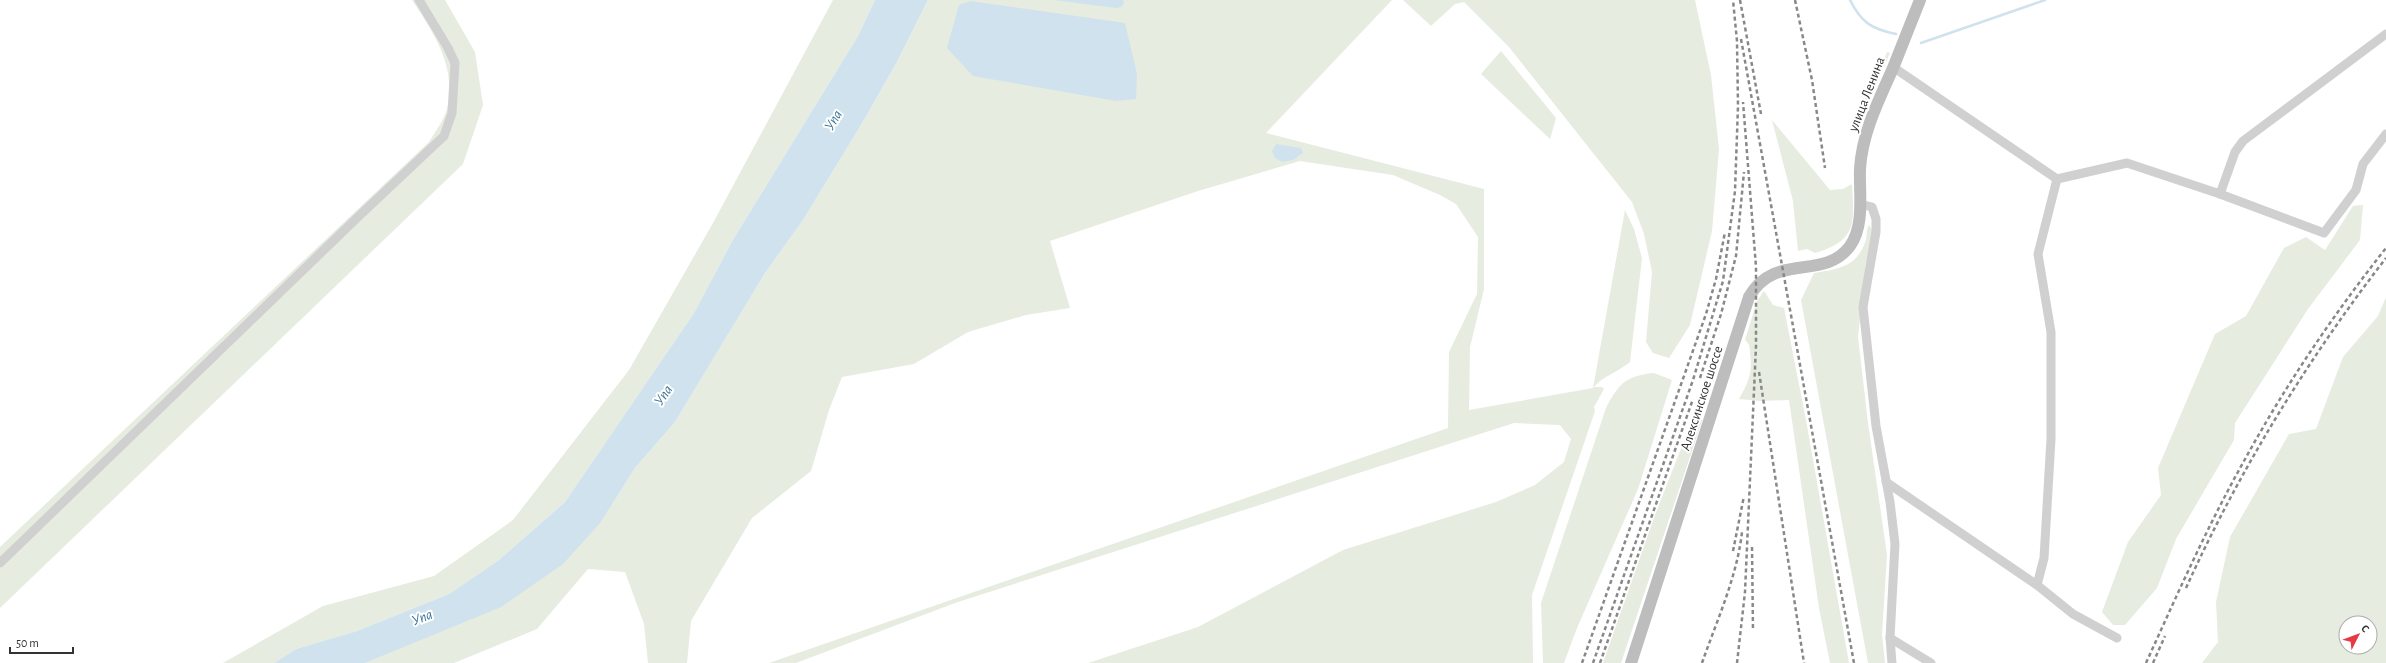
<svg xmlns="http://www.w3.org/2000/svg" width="2386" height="663" font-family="'Alegreya Sans',sans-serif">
<rect width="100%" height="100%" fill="#fff"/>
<g fill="#e6ecdf" fill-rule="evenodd">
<path d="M412 0H445L475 52 483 105 463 164 0 608V547L429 142C435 132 444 120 447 109 457 66 434 34 412 0Z"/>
<polygon points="833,0 875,0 858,36 734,238 694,313 565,502 499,560 449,594 357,631 296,649 274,663 223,663 323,606 434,576 513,520 629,370 713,223"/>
<path d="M928 0H1392L1266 133 1484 189V289L1470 347 1469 410 1593 388 1625 210 1634 229 1642 258 1630 362C1618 372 1603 376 1594 387H1602L1604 389 1594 407 1595 411 1532 595 1533 663H1088L1198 627 1343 550 1496 502 1535 485 1564 462 1571 439 1560 425 1514 423 955 603 796 663H769L1448 428 1449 352 1477 294 1478 237 1456 204 1440 195 1393 175 1300 161 1198 191 1050 241 1070 308 1026 315 968 332 914 364 842 377 829 410 811 471 752 518 691 621 687 663H648L644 624 625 572 588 569 537 629 454 663H365L448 627 601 522 635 468 675 422 765 273 803 220 861 125 897 62Z"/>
<polygon points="1403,0 1695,0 1711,75 1719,149 1712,231 1690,325 1669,358 1653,353 1646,342 1652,272 1644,234 1632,202 1509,47 1464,2 1455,4 1431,26"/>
<polygon points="1501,51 1556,118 1550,139 1481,74"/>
<polygon points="1887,52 1890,53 1865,109 1865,92 1870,91"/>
<path d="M1772 120 1830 190 1843 189 1852 184C1854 222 1858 241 1815 253L1807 249 1798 251 1793 201Z"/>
<polygon points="2363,205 2360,240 2308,309 2235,423 2234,440 2176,539 2157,588 2125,625 2113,625 2102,612 2128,542 2161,495 2158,468 2215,334 2246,316 2284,248 2306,237 2325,250 2353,206"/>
<path d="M1869 225 1872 230V242L1866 262 1858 337 1868 423 1887 555 1882 634 1885 663H1868L1801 300 1814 273C1839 269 1857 267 1866 240 1867 235 1866 230 1869 225Z"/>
<path d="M1764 291 1773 305 1784 308 1806 420 1849 663H1830L1819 608 1789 400 1760 401 1739 399C1748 383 1753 373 1750 354 1750 349 1750 344 1745 340L1757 301Z"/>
<path d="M2386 297V663H2202L2218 642 2216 602 2230 537 2289 434 2316 429 2343 357 2378 316ZM2346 623H2370V647H2346Z"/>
<path d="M1654 373 1672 380 1638 489 1577 628 1564 663H1543L1541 603 1606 408C1619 383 1626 376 1654 373Z"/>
<polygon points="1695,413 1701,414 1702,421 1621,663 1603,663 1655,515"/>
</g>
<g fill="#cfe2ee">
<polygon points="875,0 928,0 897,62 861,125 803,220 765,273 675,422 635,468 601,522 563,564 501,607 365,663 274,663 296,649 357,631 449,594 499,560 565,502 694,313 734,238 858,36"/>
<polygon points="1054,0 1123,0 1124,3 1121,7 1116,8"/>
<polygon points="970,1 1125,23 1137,74 1136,99 1116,101 973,76 947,48 959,5"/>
<polygon points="1276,144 1301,148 1303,153 1293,160 1282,162 1274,157 1272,151"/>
</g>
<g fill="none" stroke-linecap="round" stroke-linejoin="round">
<g stroke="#cfe2ee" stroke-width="2.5">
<path d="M1850 0C1861 22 1871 29 1896 34"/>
<polyline points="1921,43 2045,0"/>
</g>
<g stroke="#d0d0d0" stroke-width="9">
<polyline points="1893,67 2057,179 2127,163 2220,194 2324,233 2356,190 2363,164 2386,134"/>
<polyline points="2220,194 2235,152 2243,141 2386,34"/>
<polyline points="1860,204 1872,207 1876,219 1876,232 1863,307 1876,426 1890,502 1895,544 1890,638 1892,663"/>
<polyline points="1886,482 2037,585 2073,614 2117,638"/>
<polyline points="0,563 359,216 444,136 452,113 455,63 448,48 419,0"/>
<polyline points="2037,585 2044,558 2051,439 2051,332 2038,254 2057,179"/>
<polyline points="1890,638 1931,663"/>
</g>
<path stroke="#bdbdbd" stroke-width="12" d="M1631 663 1749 297C1775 251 1823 282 1850 246 1865 225 1859 193 1860 169 1862 133 1879 100 1893 68 1902 45 1911 23 1920 0"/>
<g stroke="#888" stroke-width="2.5" stroke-dasharray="4 3" stroke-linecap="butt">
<polyline points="1740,0 1761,114"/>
<polyline points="1795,0 1812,80 1825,168"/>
<polyline points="1741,39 1854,663"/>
<polyline points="1759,372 1804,663"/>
<polyline points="1700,378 1721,314 1736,256 1744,172"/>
<polyline points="1752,547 1753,631"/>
<polyline points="1733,551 1744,496"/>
<path d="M2186 588C2239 471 2307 360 2386 258"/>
<polyline points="1582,663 1706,314 1716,279 1725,232"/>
<polyline points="1593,663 1693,380 1723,281 1735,191 1738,106 1737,41 1733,0"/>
<polyline points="1600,663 1693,399"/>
<path d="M1702 663C1717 620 1737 577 1742 532"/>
<polyline points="1737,663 1745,592 1756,346 1756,267 1743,102"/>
<path d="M2146 663C2177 595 2207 527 2244 461 2285 386 2333 315 2386 248"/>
<polyline points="2153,663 2165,636"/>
</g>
</g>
<g text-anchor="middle" stroke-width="4" stroke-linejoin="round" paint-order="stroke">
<g font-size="14" fill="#333" stroke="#fff">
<text transform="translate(1866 94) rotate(-69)" y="5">улица Ленина</text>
<text transform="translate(1701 398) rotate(-72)" y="5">Алексинское шоссе</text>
</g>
<g font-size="15" font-style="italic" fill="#3f7597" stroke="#fff">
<text transform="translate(833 120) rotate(-59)" y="5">Упа</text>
<text transform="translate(663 395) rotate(-56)" y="5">Упа</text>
<text transform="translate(422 617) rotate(-21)" y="5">Упа</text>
</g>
</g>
<g transform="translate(2358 635) rotate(48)"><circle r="19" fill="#ffffff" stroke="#adadad"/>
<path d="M0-3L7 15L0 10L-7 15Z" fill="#e63946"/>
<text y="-6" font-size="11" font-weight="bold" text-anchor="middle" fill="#333333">С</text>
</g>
<path d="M10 647v6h63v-6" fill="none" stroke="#333333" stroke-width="2"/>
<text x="16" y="647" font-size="12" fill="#333333" stroke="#ffffff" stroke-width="3" paint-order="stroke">50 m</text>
</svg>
